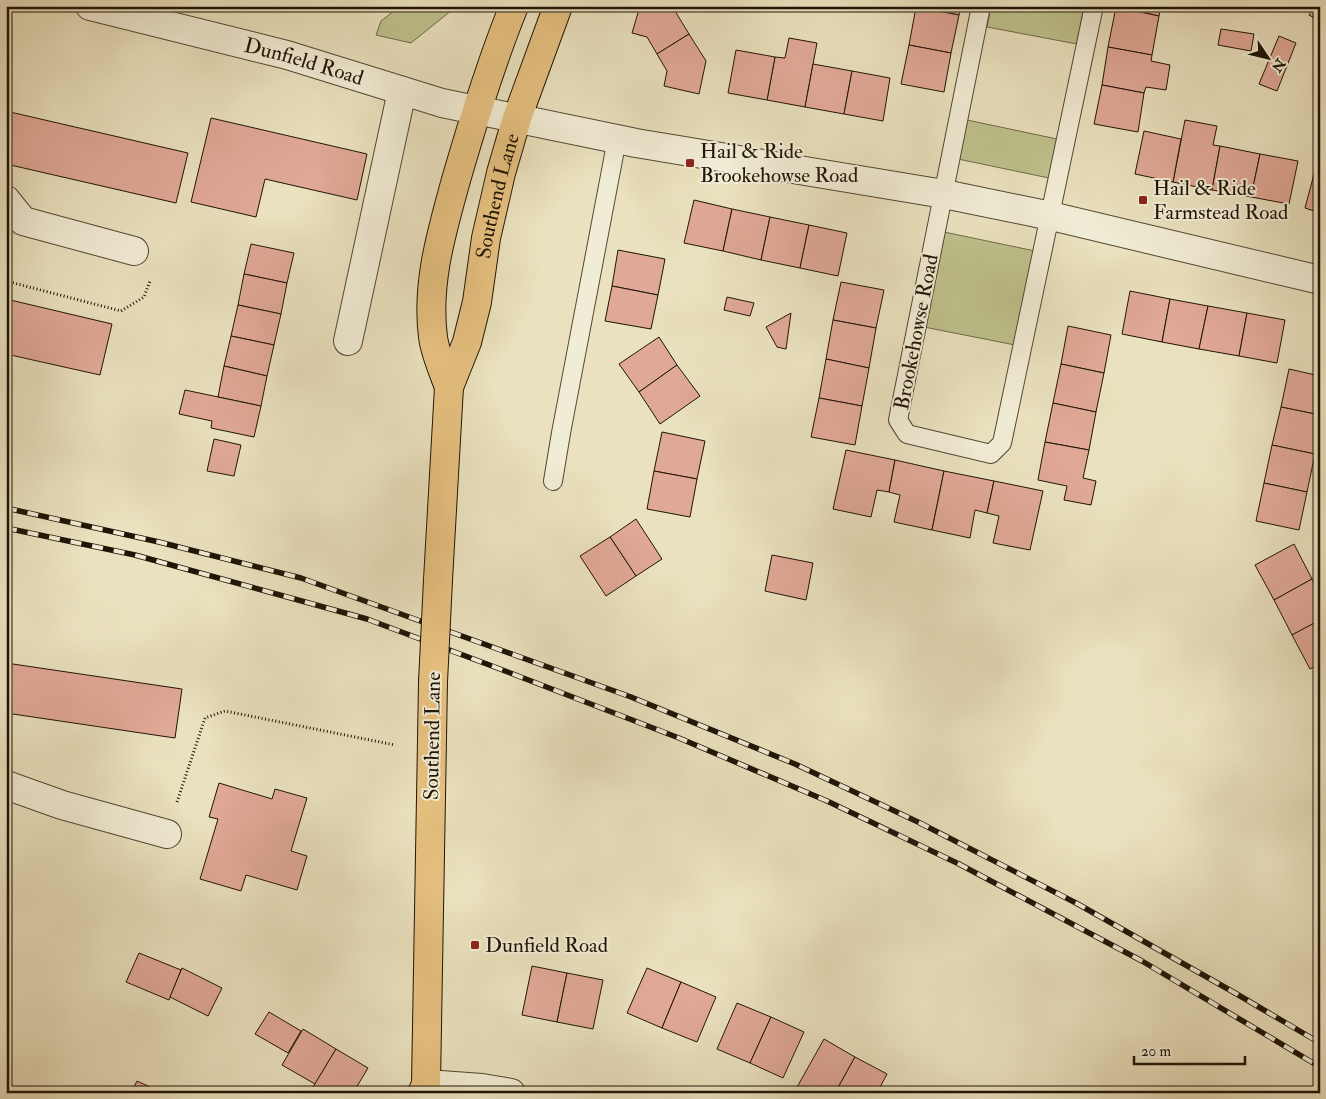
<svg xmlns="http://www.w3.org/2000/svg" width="1326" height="1099" font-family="'IM FELL Double Pica',serif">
<rect width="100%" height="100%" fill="#eae1be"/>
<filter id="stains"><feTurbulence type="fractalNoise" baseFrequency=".004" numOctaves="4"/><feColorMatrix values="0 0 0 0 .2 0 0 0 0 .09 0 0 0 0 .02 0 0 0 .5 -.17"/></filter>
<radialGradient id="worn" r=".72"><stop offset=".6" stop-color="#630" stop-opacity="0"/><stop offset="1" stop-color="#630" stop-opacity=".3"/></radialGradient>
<g fill="#bec18c" stroke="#6e6a49">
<polygon points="400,6 457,6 411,43 376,35 381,21"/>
<polygon points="991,6 1084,6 1077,44 987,27"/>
<polygon points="967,120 1057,139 1049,178 958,159"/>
<polygon points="944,232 1035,251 1015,345 924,327"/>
</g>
<g fill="#e0a896" stroke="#1f1406">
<polygon points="640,6 672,6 689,34 657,54 647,37 632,33"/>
<polygon points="916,6 961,6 959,15"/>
<polygon points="1116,6 1161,6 1159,16"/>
<polygon points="1314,6 1320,6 1320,21 1309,15"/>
<polygon points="916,7 959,15 951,53 909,45"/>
<polygon points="1116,7 1159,16 1152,55 1108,47"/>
<polygon points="1221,29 1254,34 1251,51 1218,45"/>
<polygon points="689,34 706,61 699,94 664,86 667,71 657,54"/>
<polygon points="1279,36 1296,43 1277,91 1259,84"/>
<polygon points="789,38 817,43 805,107 767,100 775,57 785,58"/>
<polygon points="909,45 951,53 944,92 901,84"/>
<polygon points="1108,47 1152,55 1151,61 1170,65 1166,90 1146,87 1144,93 1102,85"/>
<polygon points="736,50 775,57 767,100 728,93"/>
<polygon points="813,64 852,71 844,114 805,107"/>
<polygon points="852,71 890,78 883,121 844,114"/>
<polygon points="1102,85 1144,93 1138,132 1094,124"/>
<polygon points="10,112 188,153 176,203 6,164 6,127"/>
<polygon points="211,118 367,154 357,200 265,179 256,217 191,202"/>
<polygon points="1185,120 1217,126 1213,145 1220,146 1212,190 1173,182"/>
<polygon points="1144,131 1181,139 1173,182 1135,174"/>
<polygon points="1220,146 1260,154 1251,197 1212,190"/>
<polygon points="1260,154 1298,161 1289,204 1251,197"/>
<polygon points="1314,174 1320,176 1320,213 1305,208"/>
<polygon points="694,200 732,209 723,251 684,243"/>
<polygon points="732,209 770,217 761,260 723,251"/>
<polygon points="770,217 809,225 800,268 761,260"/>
<polygon points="809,225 847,233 838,276 800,268"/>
<polygon points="251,244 294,253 287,283 244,274"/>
<polygon points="618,250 665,259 658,295 612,286"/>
<polygon points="244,274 287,283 281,314 238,305"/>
<polygon points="841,282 884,290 876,328 833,320"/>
<polygon points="612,286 658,295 651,329 605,321"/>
<polygon points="1130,291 1170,299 1162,342 1122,334"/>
<polygon points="727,297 754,303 750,316 724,310"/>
<polygon points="6,299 112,324 100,375 6,354"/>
<polygon points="1170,299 1208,306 1199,349 1162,342"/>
<polygon points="238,305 281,314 274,345 231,336"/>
<polygon points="1208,306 1247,313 1239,356 1199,349"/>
<polygon points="791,313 786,349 777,347 766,327"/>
<polygon points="1247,313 1285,320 1277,363 1239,356"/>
<polygon points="833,320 876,328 869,368 826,359"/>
<polygon points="1068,326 1111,335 1104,373 1061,364"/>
<polygon points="231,336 274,345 267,376 224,366"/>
<polygon points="659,337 677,365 639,392 619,364"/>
<polygon points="826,359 869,368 862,406 819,398"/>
<polygon points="1061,364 1104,373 1096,412 1053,403"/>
<polygon points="677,365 700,396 660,424 639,392"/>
<polygon points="224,366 267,376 261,406 218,397"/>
<polygon points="1289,369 1320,376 1320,415 1281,407"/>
<polygon points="185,390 261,406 254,437 211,428 212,421 179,414"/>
<polygon points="819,398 862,406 855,445 811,437"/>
<polygon points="1053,403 1096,412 1089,450 1045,442"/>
<polygon points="1281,407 1320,415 1320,432 1315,454 1272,445"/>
<polygon points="662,432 705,441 697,479 654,471"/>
<polygon points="214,439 241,445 234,476 207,471"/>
<polygon points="1045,442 1089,450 1083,478 1096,481 1091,505 1064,500 1067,486 1038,480"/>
<polygon points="1272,445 1315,454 1307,492 1264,483"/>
<polygon points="846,450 895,460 889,492 877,490 871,517 833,509"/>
<polygon points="895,460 944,471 932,530 894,522 900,495 889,492"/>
<polygon points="654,471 697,479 690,517 647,509"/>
<polygon points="944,471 994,481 987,513 975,510 970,538 932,530"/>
<polygon points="994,481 1043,491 1030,550 993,543 999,516 987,513"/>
<polygon points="1264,483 1307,492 1299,530 1256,521"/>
<polygon points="636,519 662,559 636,576 610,537"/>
<polygon points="610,537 636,576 606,596 580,556"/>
<polygon points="1294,544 1312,579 1274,600 1255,565"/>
<polygon points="772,555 813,563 806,600 765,591"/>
<polygon points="1312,579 1320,593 1320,620 1292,635 1274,600"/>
<polygon points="1320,620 1320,664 1310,669 1292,635"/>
<polygon points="6,663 182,689 175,738 6,713"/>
<polygon points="219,783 272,799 275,789 307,798 291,851 307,856 297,890 246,875 241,891 200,879 218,819 209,817"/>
<polygon points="139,953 181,970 169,1000 126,982"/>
<polygon points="532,966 567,973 557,1022 522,1015"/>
<polygon points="182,968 222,988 208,1016 170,997"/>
<polygon points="647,968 681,982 662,1028 627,1013"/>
<polygon points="567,973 603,980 593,1029 557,1022"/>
<polygon points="681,982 716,997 697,1042 662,1028"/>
<polygon points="737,1003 771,1017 750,1063 717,1049"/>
<polygon points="269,1012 301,1031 288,1053 255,1034"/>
<polygon points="771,1017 804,1032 783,1078 750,1063"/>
<polygon points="303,1029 336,1049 315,1084 282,1065"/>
<polygon points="824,1039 855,1057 835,1093 803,1093 796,1089"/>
<polygon points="336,1049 368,1068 353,1093 324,1093 313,1087"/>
<polygon points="855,1057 887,1074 877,1093 835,1093"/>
<polygon points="137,1081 163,1093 131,1093"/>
</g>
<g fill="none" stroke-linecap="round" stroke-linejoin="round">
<defs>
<g id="lane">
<polyline points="981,6 898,420 907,434 991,454 1002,443 1094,6"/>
<polyline points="553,481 561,433 617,139"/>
</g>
<g id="street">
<path id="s1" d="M90 6 287 55 442 103 636 143 944 194 1051 216 1320 280"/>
<polyline points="6,200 23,221 134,251"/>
<polyline points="348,341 402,91"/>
<polyline points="6,785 62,805 167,834"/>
<polyline points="426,1084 482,1088 511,1093"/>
</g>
<g id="primary">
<path d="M449 387C443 371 435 353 433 337 426 283 442 231 456 180 473 121 491 63 514 6"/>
<path id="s2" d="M438 580 449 387 467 342 477 302 486 238 501 173 517 118 558 6"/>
<polyline points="422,1093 426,1084 433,682"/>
</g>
</defs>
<use href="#lane" stroke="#524734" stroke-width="20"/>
<use href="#street" stroke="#524734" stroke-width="30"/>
<use href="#primary" stroke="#1f1406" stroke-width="30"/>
<g stroke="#1f1406" stroke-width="3" stroke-dasharray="1 2.5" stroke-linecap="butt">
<polyline points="6,281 121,311 144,297 150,281"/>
<polyline points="177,802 205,718 225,711 395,745"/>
</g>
<use href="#lane" stroke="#f1ecd5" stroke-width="18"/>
<use href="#street" stroke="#f1ecd5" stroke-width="28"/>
<use href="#primary" stroke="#e5c07f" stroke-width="28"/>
<defs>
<g id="rail">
<polyline points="6,508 159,542 301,578 631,697 795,764 918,822 1076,903 1235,993 1320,1043"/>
<polyline points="6,528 135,555 367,619 500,669 679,738 827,801 959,864 1142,961 1320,1067"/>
</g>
</defs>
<use href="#rail" stroke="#1f1406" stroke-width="5.5"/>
<use href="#rail" stroke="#f1ecd5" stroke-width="4" stroke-dasharray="11" stroke-linecap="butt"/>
<defs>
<polyline id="primary-bridge" points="433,682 438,580"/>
</defs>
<use href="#primary-bridge" stroke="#1f1406" stroke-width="30" stroke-linecap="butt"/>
<use href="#primary-bridge" stroke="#e5c07f" stroke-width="28"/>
</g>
<g fill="#8f2418" stroke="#f1ecd5" stroke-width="2">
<rect x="685" y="158" width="10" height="10" rx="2.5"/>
<rect x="1138" y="195" width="10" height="10" rx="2.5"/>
<rect x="470" y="940" width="10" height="10" rx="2.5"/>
</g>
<g text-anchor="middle" stroke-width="4" stroke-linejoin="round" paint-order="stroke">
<g font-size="21" fill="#1f1406" stroke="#f1ecd5">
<text dy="7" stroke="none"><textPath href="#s1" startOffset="221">Dunfield Road</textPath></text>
<text dy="7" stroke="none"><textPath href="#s2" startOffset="391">Southend Lane</textPath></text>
<text transform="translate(916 332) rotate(-79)" y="7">Brookehowse Road</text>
<text transform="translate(432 736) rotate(-89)" y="7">Southend Lane</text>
</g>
<g font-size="21" fill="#1f1406" stroke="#f1ecd5" text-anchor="start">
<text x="700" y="158">Hail &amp; Ride<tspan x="700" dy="24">Brookehowse Road</tspan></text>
<text x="1153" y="195">Hail &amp; Ride<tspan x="1153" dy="24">Farmstead Road</tspan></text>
<text x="485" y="952">Dunfield Road</text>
</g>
</g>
<rect width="1326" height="1099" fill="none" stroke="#eae1be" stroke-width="25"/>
<rect x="8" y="8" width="1311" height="1084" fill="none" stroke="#1f1406" stroke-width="2.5"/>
<rect x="12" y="12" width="1301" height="1074" fill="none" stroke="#1f1406"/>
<g transform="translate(1268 58) rotate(125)" stroke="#f1ecd5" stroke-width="4" paint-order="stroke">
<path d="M0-4L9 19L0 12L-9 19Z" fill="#1f1406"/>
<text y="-8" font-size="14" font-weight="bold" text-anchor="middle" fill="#1f1406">N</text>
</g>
<path d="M1134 1056v8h111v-8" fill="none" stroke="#1f1406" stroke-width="2.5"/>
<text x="1141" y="1056" font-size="15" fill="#1f1406" stroke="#f1ecd5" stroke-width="4" paint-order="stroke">20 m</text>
<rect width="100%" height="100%" filter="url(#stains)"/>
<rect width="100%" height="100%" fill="url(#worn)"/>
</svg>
